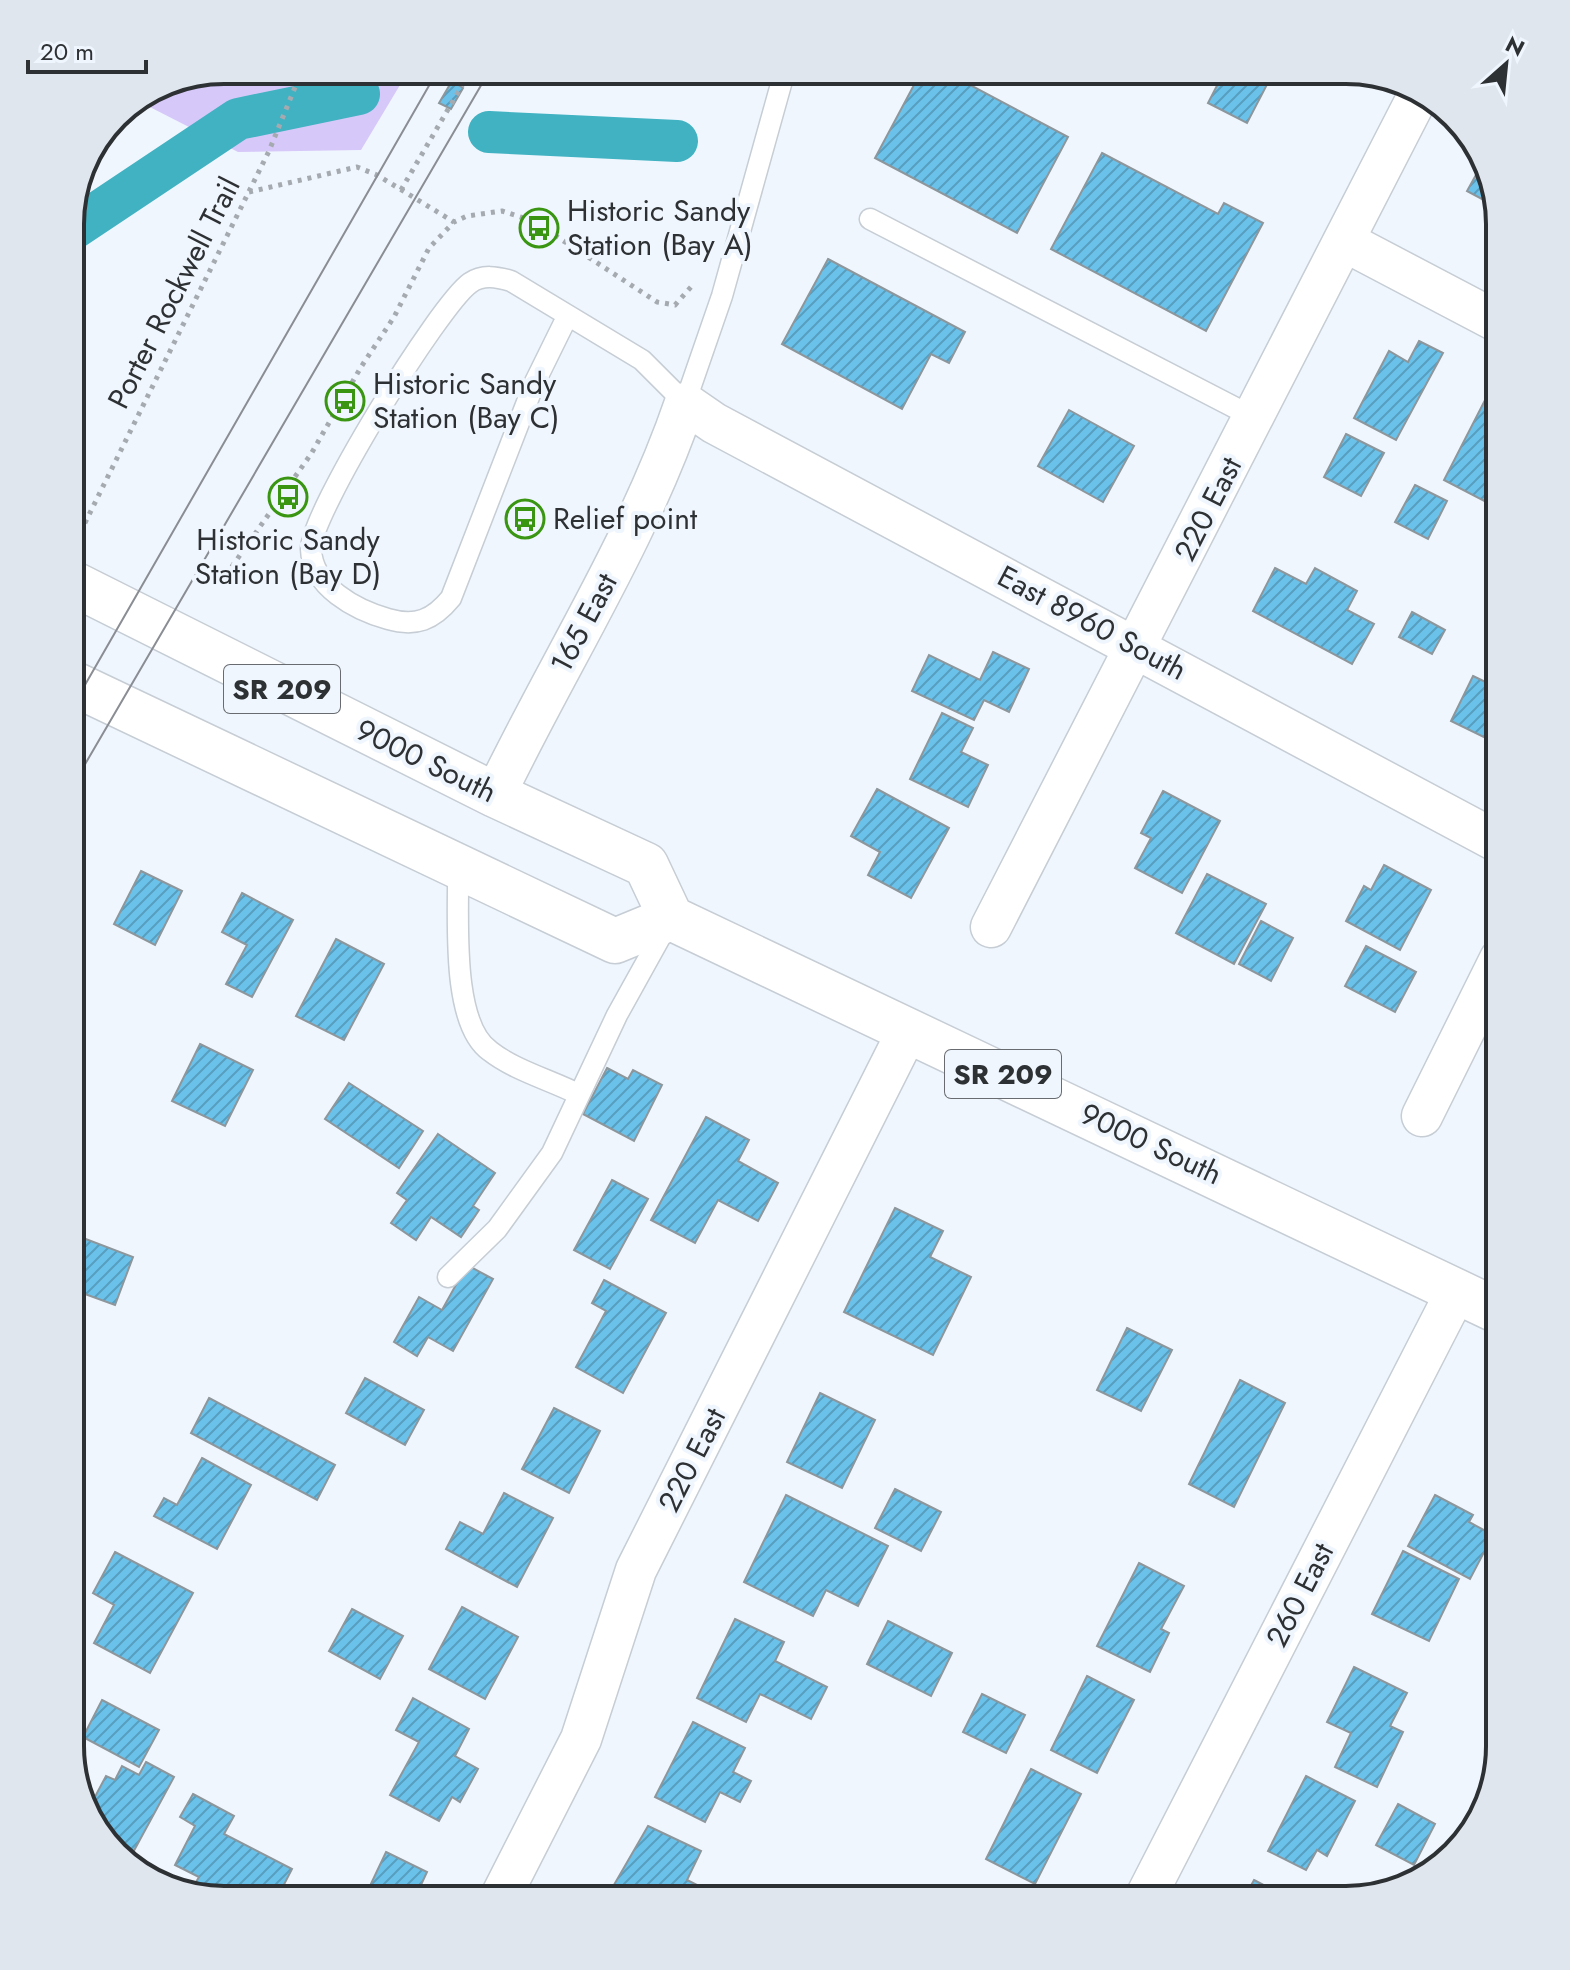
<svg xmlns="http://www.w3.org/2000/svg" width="1570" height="1970" font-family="Jost,sans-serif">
<defs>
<pattern id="building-hatch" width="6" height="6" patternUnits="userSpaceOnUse" patternTransform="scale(2)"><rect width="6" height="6" fill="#6ac2eb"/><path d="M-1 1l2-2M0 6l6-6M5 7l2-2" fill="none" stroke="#589ebf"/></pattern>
</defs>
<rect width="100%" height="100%" fill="#f0f6fe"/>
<polygon fill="#d6c8f8" points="224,70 409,70 361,150 238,152 140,102"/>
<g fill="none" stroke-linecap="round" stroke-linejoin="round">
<g stroke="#40b2c1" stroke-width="42">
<polyline points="489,132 677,141"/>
<polyline points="70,231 238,119 359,94"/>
</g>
</g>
<g fill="url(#building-hatch)" stroke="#8d969b" stroke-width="2">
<polygon points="922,70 942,70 1068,137 1017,233 875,158"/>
<polygon points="1225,70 1274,71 1247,123 1208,103"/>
<polygon points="1286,70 1319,70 1312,84"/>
<polygon points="452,81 463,88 451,109 439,103"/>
<polygon points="1102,153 1218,214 1224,203 1263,223 1206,331 1051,249"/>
<polygon points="1482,164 1495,206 1467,191"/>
<polygon points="828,259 965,332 949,363 931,354 902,409 782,344"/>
<polygon points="1419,341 1443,353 1396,440 1354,418 1389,351 1408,362"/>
<polygon points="1485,400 1500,408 1500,485 1490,504 1444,480"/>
<polygon points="1069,410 1134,446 1103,502 1038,466"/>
<polygon points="1346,434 1384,453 1361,496 1324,477"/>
<polygon points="1415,485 1447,501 1428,539 1395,522"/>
<polygon points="1275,568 1306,584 1315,568 1357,591 1347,610 1374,624 1352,664 1253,611"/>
<polygon points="1412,612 1445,630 1432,654 1399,637"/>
<polygon points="993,652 1029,669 1009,712 984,700 974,720 912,691 929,655 980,680"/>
<polygon points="1473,676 1500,689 1500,745 1451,721"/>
<polygon points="942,713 973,728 961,752 988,765 968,807 910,779"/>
<polygon points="877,789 949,828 911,898 868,875 880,852 851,836"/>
<polygon points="1163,791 1220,821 1182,893 1135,868 1151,838 1141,833"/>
<polygon points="1384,865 1431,890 1400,950 1346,921 1364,886 1371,890"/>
<polygon points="141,871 182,891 155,945 114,924"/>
<polygon points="1207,874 1266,904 1234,964 1176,933"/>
<polygon points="242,893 293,920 252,997 226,984 247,945 222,932"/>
<polygon points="1261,921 1293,938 1271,981 1239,964"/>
<polygon points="336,939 384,964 344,1040 296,1016"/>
<polygon points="1366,946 1416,972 1395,1012 1345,986"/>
<polygon points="200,1044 253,1070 225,1126 172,1101"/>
<polygon points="607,1068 628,1079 633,1070 662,1085 634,1141 583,1114"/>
<polygon points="349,1083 423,1131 399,1168 325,1119"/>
<polygon points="706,1117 749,1140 738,1161 778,1183 758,1221 718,1200 695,1243 651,1220"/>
<polygon points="438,1134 495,1173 473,1206 479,1210 461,1237 431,1217 416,1240 391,1223 407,1200 397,1193"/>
<polygon points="612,1180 648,1199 610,1269 574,1250"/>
<polygon points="895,1208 943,1231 930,1257 971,1277 933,1355 844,1312"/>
<polygon points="70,1233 133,1257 115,1305 85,1294 77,1316 70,1313"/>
<polygon points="467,1265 493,1279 453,1351 428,1337 417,1356 394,1342 419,1297 442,1310"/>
<polygon points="604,1280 666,1313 623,1393 576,1367 606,1311 592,1303"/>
<polygon points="1127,1328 1172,1350 1141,1411 1097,1390"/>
<polygon points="365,1378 424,1410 405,1445 346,1413"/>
<polygon points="1240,1380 1285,1403 1234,1507 1189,1484"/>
<polygon points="820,1393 875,1420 842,1488 787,1462"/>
<polygon points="209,1398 335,1465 317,1500 191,1433"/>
<polygon points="554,1408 600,1431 569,1493 522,1469"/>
<polygon points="202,1458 251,1485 217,1549 154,1516 164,1498 177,1505"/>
<polygon points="895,1489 941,1512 921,1551 875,1528"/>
<polygon points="504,1493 553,1518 517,1587 446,1549 460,1522 483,1534"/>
<polygon points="786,1495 888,1546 858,1606 826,1590 813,1616 744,1582"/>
<polygon points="1435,1495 1473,1515 1469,1522 1493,1535 1470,1579 1408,1546"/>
<polygon points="1403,1551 1459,1579 1429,1641 1372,1614"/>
<polygon points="115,1552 193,1593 150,1673 94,1643 114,1605 93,1593"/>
<polygon points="1139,1563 1184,1586 1161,1629 1169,1633 1150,1672 1097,1646"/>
<polygon points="462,1607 518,1637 485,1699 429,1669"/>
<polygon points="352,1609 403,1636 380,1679 329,1651"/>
<polygon points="735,1619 784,1642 775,1661 827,1687 811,1719 760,1694 746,1722 697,1698"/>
<polygon points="888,1621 952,1653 931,1696 867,1664"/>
<polygon points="1354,1667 1407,1693 1390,1726 1403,1732 1377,1787 1335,1767 1351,1733 1327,1722"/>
<polygon points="1087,1676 1134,1700 1097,1773 1051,1750"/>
<polygon points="70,1693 77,1697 70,1710"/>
<polygon points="982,1694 1025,1715 1006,1753 963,1732"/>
<polygon points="413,1698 469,1729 455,1756 478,1769 460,1802 452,1797 439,1821 390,1795 419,1742 396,1730"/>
<polygon points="102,1700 159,1730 139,1767 83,1737"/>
<polygon points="693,1722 745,1748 733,1772 751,1781 740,1802 720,1792 705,1822 655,1797"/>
<polygon points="146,1762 174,1777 130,1858 96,1832 89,1808 106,1776 115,1780 122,1766 139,1775"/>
<polygon points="1031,1769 1081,1794 1035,1884 986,1859"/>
<polygon points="1306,1776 1355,1801 1327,1856 1317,1850 1306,1870 1268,1851"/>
<polygon points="193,1794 234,1816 224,1834 292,1869 276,1900 224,1900 192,1889 199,1877 175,1865 195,1826 180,1817"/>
<polygon points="1398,1804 1435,1824 1414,1865 1376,1845"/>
<polygon points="648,1826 701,1851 687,1880 707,1890 703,1900 632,1900 611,1890"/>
<polygon points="386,1852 427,1872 414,1900 388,1900 368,1890"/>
<polygon points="1254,1880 1292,1900 1243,1900"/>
</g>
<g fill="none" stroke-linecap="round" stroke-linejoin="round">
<defs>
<g id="lane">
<polyline points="870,219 1255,418"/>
<path d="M567 317 534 384 451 598C433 620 416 627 388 619 356 610 312 587 311 549 310 514 439 305 470 283 483 274 497 277 511 281L642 360 685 403 722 296 785 70"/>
<path d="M458 869C459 914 450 1023 490 1051 514 1070 550 1080 578 1094"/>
<polyline points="448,1277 497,1229 552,1153 617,1015 667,925"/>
</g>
<g id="street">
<polyline points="1344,241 1500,323"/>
<path d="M495 795C558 664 638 541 685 403L714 423 1500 843"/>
<polyline points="991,927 1421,90"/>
<polyline points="1422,1116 1500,959"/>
<polyline points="499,1900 581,1739 636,1570 908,1030"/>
<polyline points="1144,1900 1457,1290"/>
</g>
<g id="primary">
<polyline points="70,582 495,795 646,865 671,918 1500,1312"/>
<polyline points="70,682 615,941 671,918"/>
</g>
</defs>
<use href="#lane" stroke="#c6cdd4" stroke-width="23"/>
<use href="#street" stroke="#c6cdd4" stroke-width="43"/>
<use href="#primary" stroke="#c6cdd4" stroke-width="47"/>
<g stroke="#a5aab0" stroke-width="5" stroke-dasharray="4 6" stroke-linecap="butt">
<polyline points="401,190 471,70"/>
<polyline points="249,192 357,167 377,175 454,222"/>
<polyline points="76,541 269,151 302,70"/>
<polyline points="226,575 311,454 361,367 394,317 429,248 454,222 467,216 502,211 533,221 657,302 675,305 691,287"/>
</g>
<use href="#lane" stroke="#fff" stroke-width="20"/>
<use href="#street" stroke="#fff" stroke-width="40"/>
<use href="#primary" stroke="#fff" stroke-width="44"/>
<g stroke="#8a8e94" stroke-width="2">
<polyline points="70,711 438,70"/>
<polyline points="70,790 490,70"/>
</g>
</g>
<defs>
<symbol id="bus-ring" viewBox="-11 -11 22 22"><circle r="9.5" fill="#f0f6fe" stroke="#3a9612" stroke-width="1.5"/><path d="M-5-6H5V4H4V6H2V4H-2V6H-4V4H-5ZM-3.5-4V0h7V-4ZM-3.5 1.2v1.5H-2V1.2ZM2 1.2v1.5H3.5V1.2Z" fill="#3a9612"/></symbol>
</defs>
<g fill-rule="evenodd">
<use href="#bus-ring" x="517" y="206" width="44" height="44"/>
<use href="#bus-ring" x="323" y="379" width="44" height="44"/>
<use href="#bus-ring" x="266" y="475" width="44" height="44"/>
<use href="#bus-ring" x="503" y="497" width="44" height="44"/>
</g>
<g text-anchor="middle" stroke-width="8" stroke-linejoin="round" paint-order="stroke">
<g fill="#f0f6fe" stroke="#686c71" stroke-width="2">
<rect x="224" y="665" width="116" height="48" rx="6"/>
<rect x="945" y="1050" width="116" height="48" rx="6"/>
</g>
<g font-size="28" font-weight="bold" fill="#2e3134">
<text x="282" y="699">SR 209</text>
<text x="1003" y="1084">SR 209</text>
</g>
<g font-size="30" fill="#2e3134" stroke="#f0f6fe" text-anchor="start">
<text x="567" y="221">Historic Sandy<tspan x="567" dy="34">Station (Bay A)</tspan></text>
<text x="373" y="394">Historic Sandy<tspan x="373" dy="34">Station (Bay C)</tspan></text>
<text x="553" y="529">Relief point</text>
<text x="288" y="550" text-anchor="middle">Historic Sandy<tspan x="288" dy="34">Station (Bay D)</tspan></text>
</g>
<g font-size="30" fill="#2e3134" stroke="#f0f6fe">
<text transform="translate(174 293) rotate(-63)" y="10">Porter Rockwell Trail</text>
<text transform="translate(1208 509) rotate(-63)" y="10">220 East</text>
<text transform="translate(584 623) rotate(-62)" y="10">165 East</text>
<text transform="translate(1092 623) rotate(28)" y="10">East 8960 South</text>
<text transform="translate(426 761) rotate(26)" y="10">9000 South</text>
<text transform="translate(1151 1144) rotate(25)" y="10">9000 South</text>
<text transform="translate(692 1460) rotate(-63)" y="10">220 East</text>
<text transform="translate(1300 1595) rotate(-63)" y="10">260 East</text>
</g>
</g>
<path d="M0 0H1570V1970H0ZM224 84H1346A140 140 0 0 1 1486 224V1746A140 140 0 0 1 1346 1886H224A140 140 0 0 1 84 1746V224A140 140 0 0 1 224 84Z" fill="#e0e6ee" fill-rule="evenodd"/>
<path fill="none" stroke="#2e3134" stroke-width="4" d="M224 84H1346A140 140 0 0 1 1486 224V1746A140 140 0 0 1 1346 1886H224A140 140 0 0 1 84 1746V224A140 140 0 0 1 224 84Z"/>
<g transform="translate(1506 64) rotate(27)" stroke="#f0f6fe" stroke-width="6" paint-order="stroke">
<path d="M0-6L14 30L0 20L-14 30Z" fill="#2e3134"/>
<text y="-12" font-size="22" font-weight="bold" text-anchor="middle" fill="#2e3134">N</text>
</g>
<path d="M28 60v12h118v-12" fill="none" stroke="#2e3134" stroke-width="4"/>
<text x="40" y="60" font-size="24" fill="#2e3134" stroke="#f0f6fe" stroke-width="6" paint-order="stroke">20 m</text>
</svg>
